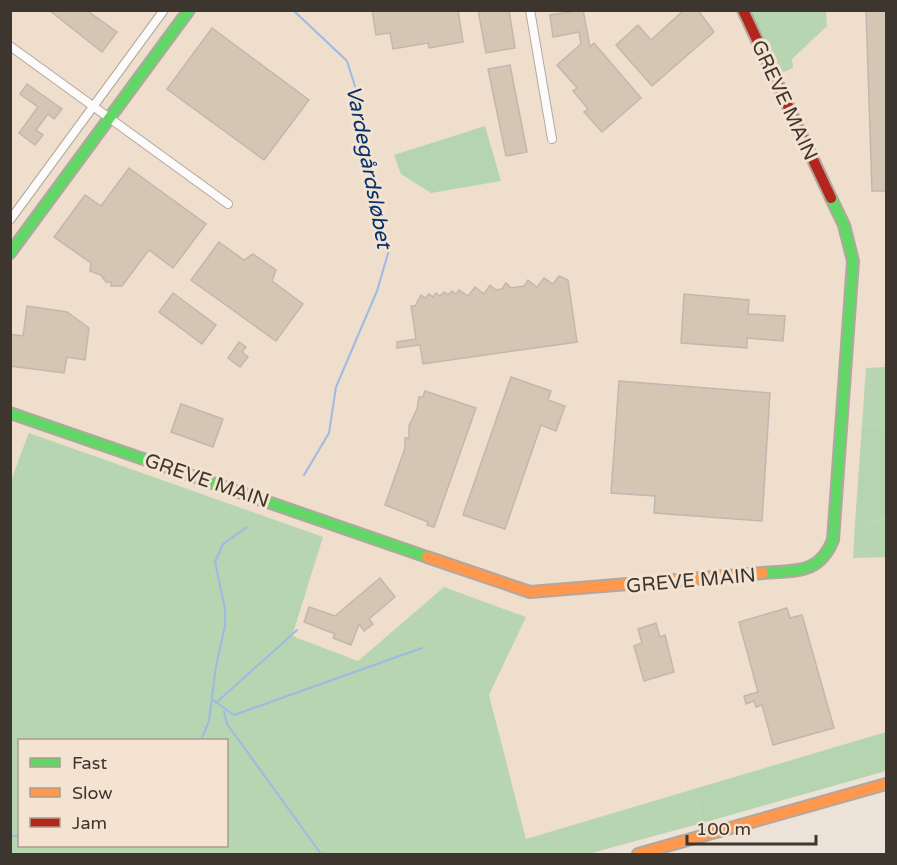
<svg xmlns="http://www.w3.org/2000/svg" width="897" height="865" font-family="'Varela Round',sans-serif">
<rect width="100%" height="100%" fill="#ece2d8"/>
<polygon fill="#efdecc" points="11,11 886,11 886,368 866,368 853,557 886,557 886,732 526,839 489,695 525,617 444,587 358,661 291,636 322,537 29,433 11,483"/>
<g fill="#b6d5b0" fill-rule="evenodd">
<polygon points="748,11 826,11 827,26 792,59 793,68 784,72 776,68"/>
<polygon points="886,367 886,429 862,425 866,368"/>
<path d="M29 433 323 537 292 636 358 661 444 587 526 617 489 695 526 839 694 789 702 823 588 854H11L10 483ZM20 740H226V846H20Z"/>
<polygon points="886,519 886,557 853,558 855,523"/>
</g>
<g fill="#b4d5af">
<polygon points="485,126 501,181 431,193 401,174 394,155"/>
<polygon points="862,425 886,429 886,519 855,523"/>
<polygon points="29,433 164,623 118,674 80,679 90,701 38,733 12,694 30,676 21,631 65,604 82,627 114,597 18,462"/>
<polygon points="276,574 308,584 292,635 296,637 288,648 248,620"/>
<polygon points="886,732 886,771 702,823 694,789"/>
</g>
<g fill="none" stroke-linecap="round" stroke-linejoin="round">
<g stroke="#9dbae7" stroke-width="2">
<polyline points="293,10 347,61 361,105 373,193 389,250 377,291 336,387 329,433 304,475"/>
<polyline points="213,700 234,715 422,648"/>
<polyline points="216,703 297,630"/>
<polyline points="224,711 227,724 321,854"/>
<polyline points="201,740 209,721 216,666 225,626 225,609 215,562 223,544 247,527"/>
<polyline points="10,837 20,835"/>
</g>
</g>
<g fill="#d5c5b3" stroke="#c0b8b0" stroke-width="1.5">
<polygon points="49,10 86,10 117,32 102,52"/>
<polygon points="372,10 458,10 463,42 429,48 428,43 393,49 390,33 376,35"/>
<polygon points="478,10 509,10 515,48 486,53"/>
<polygon points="583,10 590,47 594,43 641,98 602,132 584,112 588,109 573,91 577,88 557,65 581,44 579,32 553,37 550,15"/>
<polygon points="684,10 698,10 714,32 652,86 616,45 638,25 651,40"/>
<polygon points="866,10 886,10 886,191 872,191"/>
<polygon points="212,28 309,100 264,160 167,89"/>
<polygon points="510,65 527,152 506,156 488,69"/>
<polygon points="27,84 62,109 54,119 48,114 36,130 43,135 35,145 19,133 38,107 20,94"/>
<polygon points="129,168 206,224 173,268 149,250 122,286 111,286 111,282 106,282 101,275 90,271 91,263 54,237 85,195 101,206"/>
<polygon points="219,242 244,260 253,254 276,270 272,281 303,304 276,341 191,280"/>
<polygon points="559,276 568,280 577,342 423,364 420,345 397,348 397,342 416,339 411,306 415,306 421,295 425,298 429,294 433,297 436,293 440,296 444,292 448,295 452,291 456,294 459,290 468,296 475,287 484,294 490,285 496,290 502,289 506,283 511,288 524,286 528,280 537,287 544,278 553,284"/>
<polygon points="173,293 216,325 202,344 159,312"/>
<polygon points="684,294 749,300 748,314 785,316 783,341 747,338 747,348 681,343"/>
<polygon points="27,306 67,312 89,328 85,360 67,357 64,373 10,366 10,334 23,336"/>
<polygon points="239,342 246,347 242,352 248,357 240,367 228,358"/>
<polygon points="511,377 551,391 548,400 565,406 556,431 541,425 505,529 463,515"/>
<polygon points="619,381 770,393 762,521 654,513 655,496 611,493"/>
<polygon points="425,391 476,408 434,527 427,525 428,522 385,505 405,448 405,438 409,438 409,426 417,409 419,397 423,397"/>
<polygon points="181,404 223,419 213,447 171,432"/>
<polygon points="380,578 395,597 369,619 373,624 364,631 359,624 351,645 333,638 335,634 304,622 309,607 335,616"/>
<polygon points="787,608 790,618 802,615 834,728 773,745 762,705 756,707 754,701 746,704 744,696 758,692 739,622"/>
<polygon points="656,623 660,637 665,635 674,672 644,681 634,646 642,643 638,629"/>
</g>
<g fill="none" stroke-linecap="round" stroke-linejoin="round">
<defs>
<g id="street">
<polyline points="530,10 552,139"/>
<polyline points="10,46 228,204"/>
<polyline points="10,220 164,10"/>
</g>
<g id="fast">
<polyline points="10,253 189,10"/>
<polyline points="10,413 427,557"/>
<path d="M763 573C795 570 819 575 833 540L853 261 844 225 831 198"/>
</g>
<g id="slow">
<polyline points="427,557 530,592 763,573"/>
<polyline points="638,854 886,784"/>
</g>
<polyline id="jam" points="743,10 831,198"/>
</defs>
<use href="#street" stroke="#b0a8a0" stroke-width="10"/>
<use href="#fast" stroke="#b0a8a0" stroke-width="14"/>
<use href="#slow" stroke="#b0a8a0" stroke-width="14"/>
<use href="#jam" stroke="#b0a8a0" stroke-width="14"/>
<use href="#street" stroke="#fcfbf9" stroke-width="8"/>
<use href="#fast" stroke="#63d668" stroke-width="10"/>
<use href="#slow" stroke="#ff974d" stroke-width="10"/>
<use href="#jam" stroke="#b3261e" stroke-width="10"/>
</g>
<g text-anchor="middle" stroke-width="6" stroke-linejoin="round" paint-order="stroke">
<g font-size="20" fill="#3d362f" stroke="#f4e3d0">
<text transform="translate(785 100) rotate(65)" y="7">GREVE MAIN</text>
<text transform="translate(207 480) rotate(19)" y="7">GREVE MAIN</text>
<text transform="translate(691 580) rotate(-5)" y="7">GREVE MAIN</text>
</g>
<g font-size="21" font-style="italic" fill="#06316d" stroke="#f4e3d0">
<text transform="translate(369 167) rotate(79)" y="7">Vardegårdsløbet</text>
</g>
</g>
<rect width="897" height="865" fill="none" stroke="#3d362f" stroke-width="24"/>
<rect x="18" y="739" width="210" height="108" fill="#f4e3d0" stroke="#ab9e90" stroke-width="1.5"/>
<rect x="30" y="758" width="30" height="9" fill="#63d668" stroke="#ab9e90" stroke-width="1.5"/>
<text x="72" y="769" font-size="18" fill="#3d362f">Fast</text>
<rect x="30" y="788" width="30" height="9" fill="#ff974d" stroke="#ab9e90" stroke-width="1.5"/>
<text x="72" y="799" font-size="18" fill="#3d362f">Slow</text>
<rect x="30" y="818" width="30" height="9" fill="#b3261e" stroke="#ab9e90" stroke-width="1.5"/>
<text x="72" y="829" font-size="18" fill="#3d362f">Jam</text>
<path d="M687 835v9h129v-9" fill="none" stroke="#3d362f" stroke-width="3"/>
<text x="696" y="835" font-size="18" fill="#3d362f" stroke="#f4e3d0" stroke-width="4.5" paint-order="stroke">100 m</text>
</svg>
